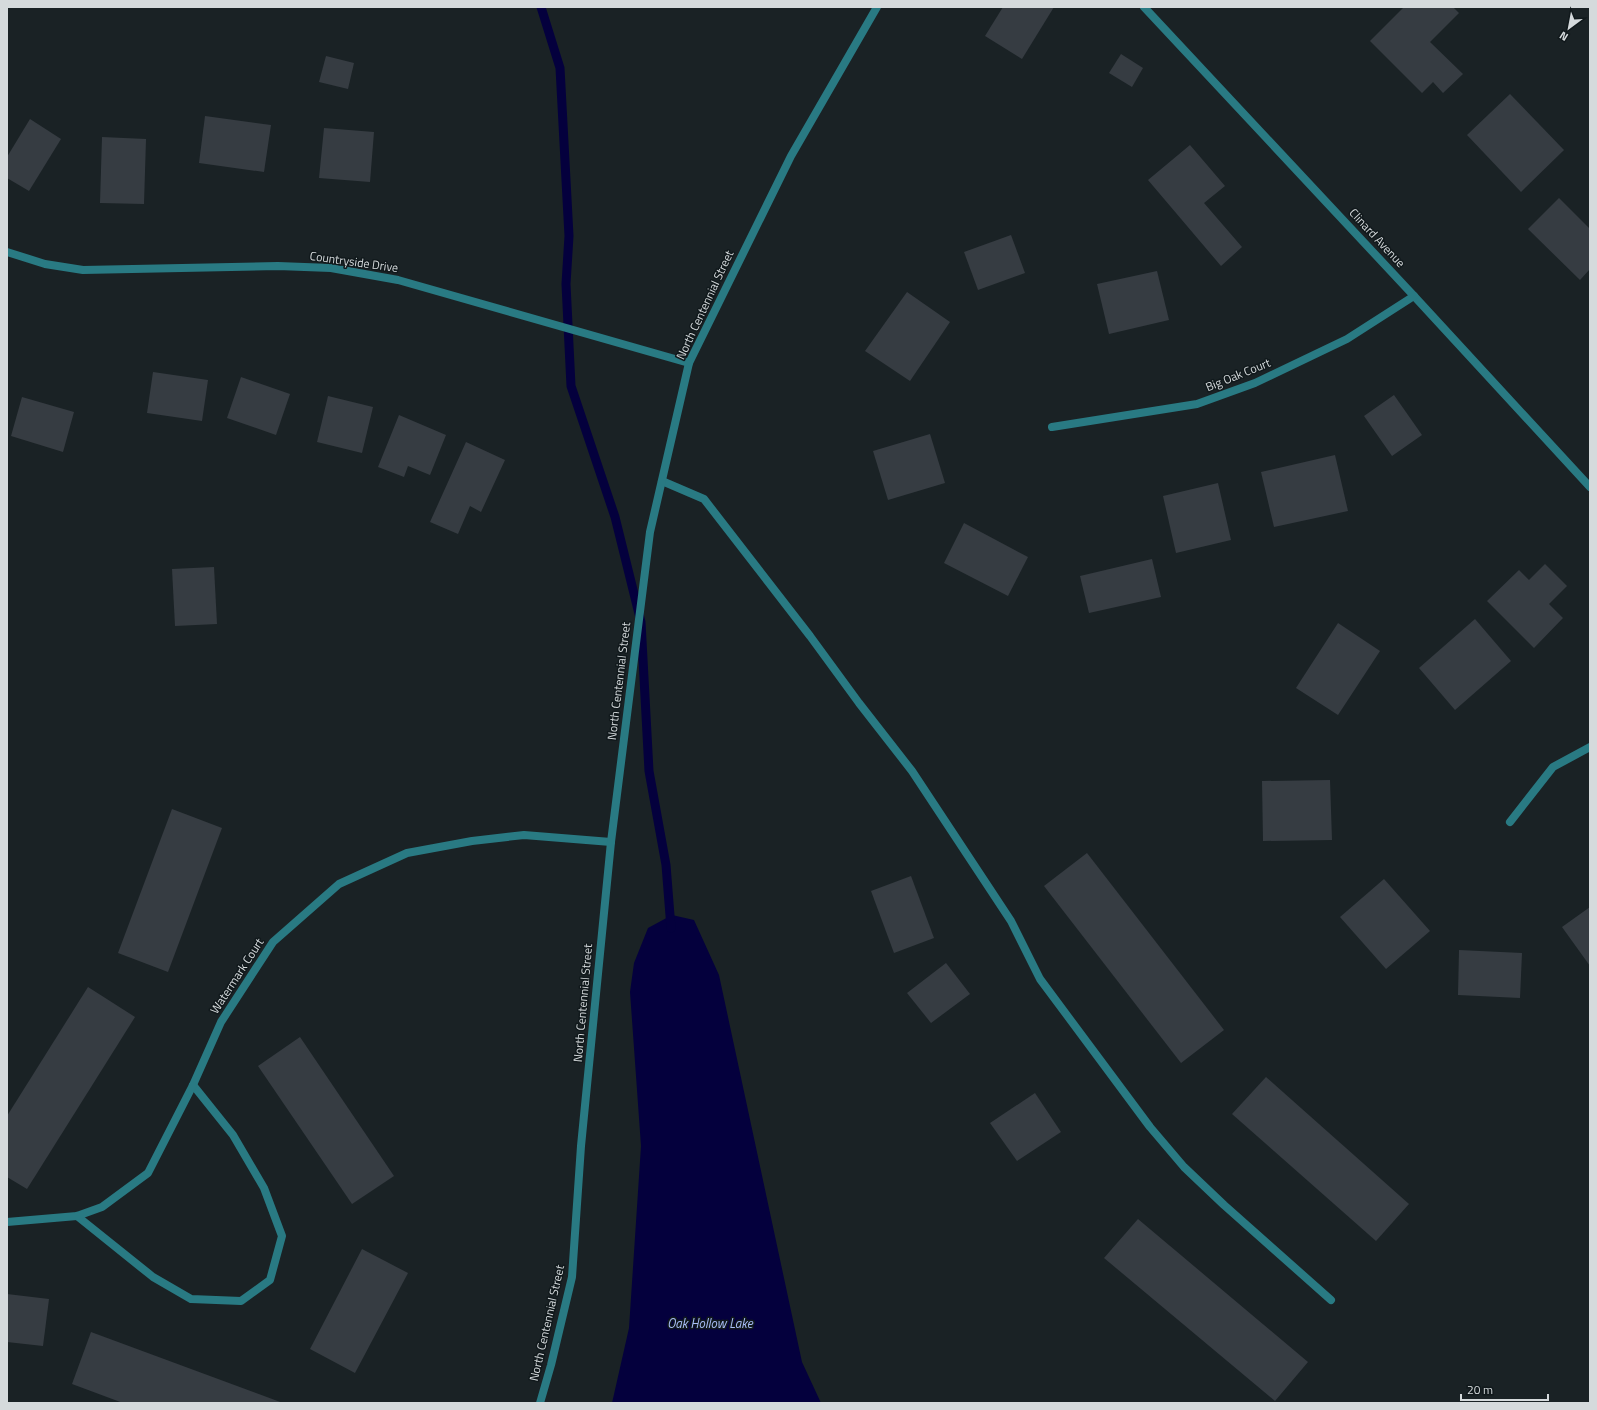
<svg xmlns="http://www.w3.org/2000/svg" width="1597" height="1410" font-family="'Titillium Web',sans-serif">
<rect width="100%" height="100%" fill="#1a2225"/>
<polygon fill="#04003d" points="672,915 694,920 719,975 802,1362 821,1403 612,1403 629,1328 641,1146 630,992 634,963 648,928"/>
<g fill="none" stroke-linecap="round" stroke-linejoin="round">
<polyline stroke="#04003d" stroke-width="9" points="541,7 560,68 569,236 566,284 571,386 615,517 641,622 649,771 666,865 671,928"/>
</g>
<g fill="#363c42">
<polygon points="1003,7 1054,7 1022,59 985,36"/>
<polygon points="1404,7 1453,7 1459,13 1430,42 1463,74 1443,93 1433,82 1422,93 1370,41"/>
<polygon points="1121,54 1143,68 1132,87 1109,73"/>
<polygon points="326,56 354,63 348,89 319,82"/>
<polygon points="1510,94 1564,150 1521,192 1467,135"/>
<polygon points="205,116 271,125 264,172 199,163"/>
<polygon points="30,119 61,139 29,191 7,178 7,157"/>
<polygon points="324,128 374,132 370,182 319,178"/>
<polygon points="102,137 146,139 144,204 100,203"/>
<polygon points="1190,145 1225,186 1204,203 1242,247 1221,266 1148,180"/>
<polygon points="1559,198 1590,229 1590,269 1580,280 1528,229"/>
<polygon points="1011,235 1025,273 978,290 964,252"/>
<polygon points="1157,271 1169,320 1109,334 1097,284"/>
<polygon points="907,292 950,322 910,381 865,351"/>
<polygon points="153,372 208,380 202,421 147,413"/>
<polygon points="241,377 290,394 276,435 227,418"/>
<polygon points="1394,395 1422,435 1392,456 1364,416"/>
<polygon points="328,396 373,407 362,453 317,442"/>
<polygon points="22,397 74,412 63,452 11,436"/>
<polygon points="399,415 446,435 430,475 408,466 404,477 378,467"/>
<polygon points="930,434 945,483 888,500 873,451"/>
<polygon points="466,442 505,460 481,512 470,506 458,534 430,522"/>
<polygon points="1335,455 1348,511 1274,527 1261,472"/>
<polygon points="1218,483 1231,540 1176,553 1163,496"/>
<polygon points="964,523 1028,557 1008,596 944,563"/>
<polygon points="1152,559 1161,597 1089,613 1080,576"/>
<polygon points="1545,564 1567,586 1549,604 1563,618 1534,648 1487,601 1519,570 1529,580"/>
<polygon points="214,567 217,624 175,626 172,569"/>
<polygon points="1475,619 1511,661 1455,710 1419,668"/>
<polygon points="1338,623 1380,651 1338,715 1296,688"/>
<polygon points="1330,780 1332,840 1263,841 1262,781"/>
<polygon points="172,809 222,828 168,972 118,953"/>
<polygon points="1087,853 1224,1030 1181,1063 1044,886"/>
<polygon points="911,876 934,938 894,953 871,891"/>
<polygon points="1384,879 1430,931 1386,969 1340,917"/>
<polygon points="1590,907 1590,966 1562,927"/>
<polygon points="1459,950 1522,953 1520,998 1458,995"/>
<polygon points="946,963 970,994 931,1023 907,993"/>
<polygon points="88,987 135,1017 27,1189 7,1177 7,1116"/>
<polygon points="300,1037 394,1176 352,1204 258,1066"/>
<polygon points="1266,1077 1409,1204 1376,1241 1232,1114"/>
<polygon points="1035,1093 1061,1132 1017,1161 990,1123"/>
<polygon points="1138,1219 1308,1362 1275,1401 1104,1258"/>
<polygon points="362,1249 408,1273 355,1373 310,1349"/>
<polygon points="7,1294 49,1299 43,1346 7,1342"/>
<polygon points="91,1332 283,1403 123,1403 72,1384"/>
</g>
<g fill="none" stroke-linecap="round" stroke-linejoin="round">
<polyline stroke="#297a83" stroke-width="8" points="662,481 704,499 810,636 859,703 912,771 1011,921 1040,979 1150,1127 1184,1167 1224,1205 1331,1300"/>
<g stroke="#297a83" stroke-width="8">
<polyline points="1144,7 1414,296 1590,487"/>
<polyline points="7,252 45,264 83,270 278,266 331,268 398,280 689,363"/>
<polyline points="1052,427 1197,404 1255,383 1347,339 1414,296"/>
<polyline points="1510,822 1553,767 1590,747"/>
<polyline points="77,1216 153,1277 191,1299 241,1301 270,1280 282,1236 264,1188 233,1135 193,1085"/>
<polyline points="7,1222 77,1216 102,1207 148,1173 193,1085 221,1022 273,942 339,884 407,853 472,841 524,835 611,842"/>
</g>
<polyline stroke="#297a83" stroke-width="8" points="540,1403 551,1365 572,1277 581,1146 611,842 650,532 689,363 791,156 877,7"/>
</g>
<g text-anchor="middle" stroke-width="3" stroke-linejoin="round" paint-order="stroke">
<g font-size="12" fill="#d5dadc" stroke="#11191c">
<text transform="translate(1377 238) rotate(47)" y="4">Clinard Avenue</text>
<text transform="translate(354 262) rotate(8)" y="4">Countryside Drive</text>
<text transform="translate(705 305) rotate(-65)" y="4">North Centennial Street</text>
<text transform="translate(1238 375) rotate(-22)" y="4">Big Oak Court</text>
<text transform="translate(619 681) rotate(-83)" y="4">North Centennial Street</text>
<text transform="translate(237 976) rotate(-57)" y="4">Watermark Court</text>
<text transform="translate(583 1003) rotate(-85)" y="4">North Centennial Street</text>
<text transform="translate(547 1323) rotate(-77)" y="4">North Centennial Street</text>
</g>
<g font-size="13" font-style="italic" fill="#a8bdf7" stroke="#11191c">
<text x="710" y="1328">Oak Hollow Lake</text>
</g>
</g>
<rect width="1597" height="1410" fill="none" stroke="#d5dadc" stroke-width="16"/>
<g transform="translate(1569 28) rotate(212)" stroke="#11191c" stroke-width="3" paint-order="stroke">
<path d="M0-3L7 15L0 10L-7 15Z" fill="#d5dadc"/>
<text y="-6" font-size="11" font-weight="bold" text-anchor="middle" fill="#d5dadc">N</text>
</g>
<path d="M1461 1394v6h87v-6" fill="none" stroke="#d5dadc" stroke-width="2"/>
<text x="1467" y="1394" font-size="12" fill="#d5dadc" stroke="#11191c" stroke-width="3" paint-order="stroke">20 m</text>
</svg>
